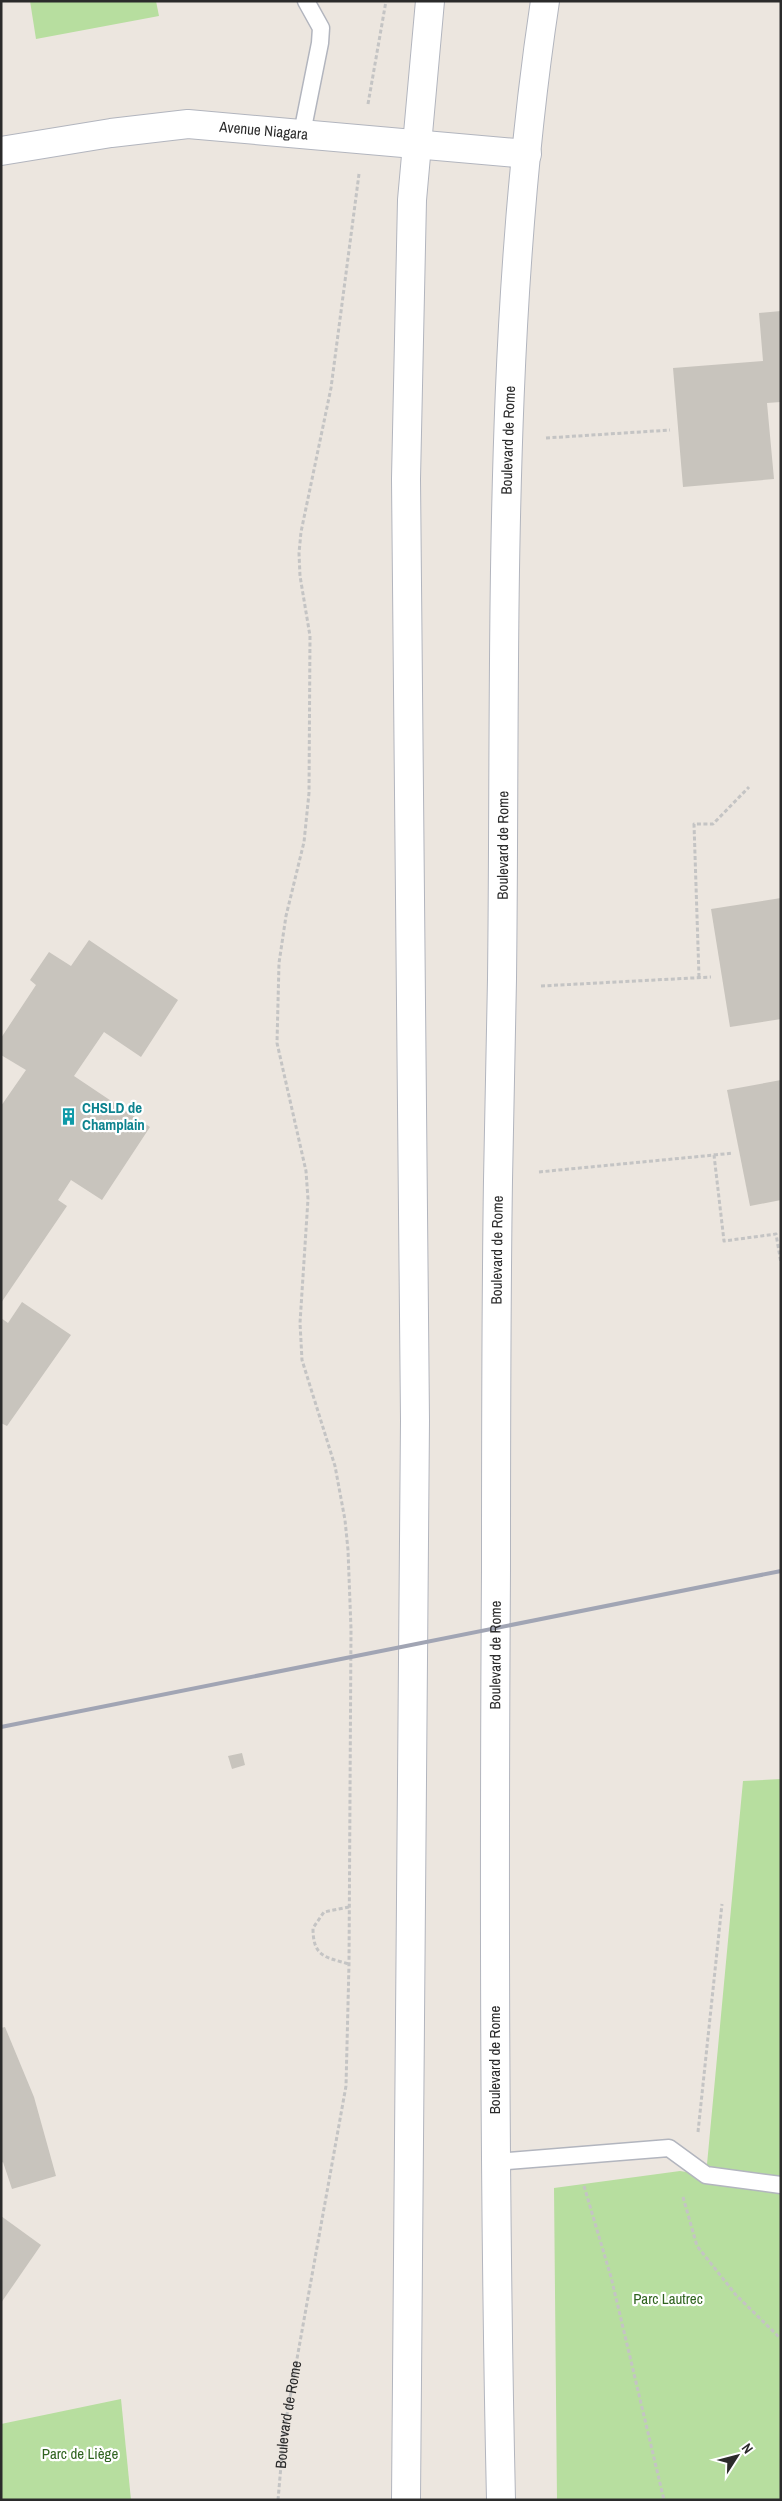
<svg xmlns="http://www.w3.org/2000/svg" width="782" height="2501" font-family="'Archivo Narrow',sans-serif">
<rect width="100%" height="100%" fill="#ece6df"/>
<g fill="#b7de9f">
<polygon points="30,1 156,1 159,16 36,39"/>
<polygon points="781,1779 781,2500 557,2500 554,2188 680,2171 706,2175 743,1781"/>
<polygon points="121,2399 131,2500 1,2500 1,2424"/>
</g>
<g fill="#c8c4bd">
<polygon points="781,311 781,402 767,403 774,479 683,487 673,368 763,361 759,313"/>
<polygon points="781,898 781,1019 730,1027 711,909"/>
<polygon points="89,940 178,1000 141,1057 104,1032 74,1076 150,1127 102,1200 71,1180 58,1200 67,1206 1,1303 1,1106 26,1070 1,1055 1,1038 36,985 30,980 49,952 71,966"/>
<polygon points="781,1080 781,1200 750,1206 727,1090"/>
<polygon points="22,1302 71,1335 7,1426 1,1423 1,1318 8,1323"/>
<polygon points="242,1753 245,1765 232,1769 228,1756"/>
<polygon points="5,2027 34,2097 56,2176 12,2189 3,2162 1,2163 1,2028"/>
<polygon points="1,2216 41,2245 1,2303"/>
</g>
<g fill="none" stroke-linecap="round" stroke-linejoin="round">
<defs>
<g id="lane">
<polyline points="302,133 320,43 321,28 306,1"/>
<polyline points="496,2162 669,2148 706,2175 781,2185"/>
</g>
<g id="secondary">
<path id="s2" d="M1 151 111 133 188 124 527 154"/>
<polyline points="406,2500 415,1420 406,479 412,200 430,1"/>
<path id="s3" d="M501 2500C494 2190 494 1880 496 1570 496 1440 496 1310 498 1180 499 1113 501 1046 502 979 506 654 496 325 545 1"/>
</g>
</defs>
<use href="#lane" stroke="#b2b5be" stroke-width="19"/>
<use href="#secondary" stroke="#b2b5be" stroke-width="30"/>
<g stroke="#c4c4c4" stroke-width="3" stroke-dasharray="4 2.5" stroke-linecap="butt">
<polyline points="368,104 386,1"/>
<polyline points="546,438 670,430"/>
<polyline points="699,977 694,824 713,824 749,787"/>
<polyline points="541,986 711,977"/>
<polyline points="714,1155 733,1153"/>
<polyline points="539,1172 714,1155 724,1241 776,1234 781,1263"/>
<path d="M349 1907 324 1912 313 1928C313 1957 325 1957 349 1964"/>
<polyline points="698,2132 722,1904"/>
<polyline points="584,2186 611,2277 664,2500"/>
<polyline points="683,2197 697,2246 736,2295 781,2339"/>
<path id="s1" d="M278 2500 284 2431 346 2086 349 1964 351 1629 348 1550 345 1520 335 1466 302 1360 300 1323 308 1199 306 1171 277 1043 279 963 286 916 304 842 309 793 310 636 300 576 299 553 301 532 331 388 359 174"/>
</g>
<use href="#lane" stroke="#fff" stroke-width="16"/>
<use href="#secondary" stroke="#fff" stroke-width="28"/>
<polyline stroke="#a1a5b4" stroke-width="4" points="1,1727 781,1571"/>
</g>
<defs>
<symbol id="building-bare" viewBox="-9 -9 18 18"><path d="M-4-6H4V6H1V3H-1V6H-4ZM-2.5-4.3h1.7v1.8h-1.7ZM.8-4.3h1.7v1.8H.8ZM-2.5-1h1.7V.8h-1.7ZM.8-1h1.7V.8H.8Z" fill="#0f9aa8" stroke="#fff" stroke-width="2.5" paint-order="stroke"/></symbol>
</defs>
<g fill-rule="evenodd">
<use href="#building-bare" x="56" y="1104" width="25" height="25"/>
</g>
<g text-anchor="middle" stroke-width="4.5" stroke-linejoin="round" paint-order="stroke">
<g font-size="15" fill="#2b2b2b" stroke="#fff">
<text dy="5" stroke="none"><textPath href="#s2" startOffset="265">Avenue Niagara</textPath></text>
<text dy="5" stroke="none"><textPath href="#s3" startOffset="2060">Boulevard de Rome</textPath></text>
<text dy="5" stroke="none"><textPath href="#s3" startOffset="1655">Boulevard de Rome</textPath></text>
<text dy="5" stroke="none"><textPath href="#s3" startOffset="1250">Boulevard de Rome</textPath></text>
<text dy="5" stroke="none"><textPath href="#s3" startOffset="845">Boulevard de Rome</textPath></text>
<text transform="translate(495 2060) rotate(-90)" y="5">Boulevard de Rome</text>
<text dy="5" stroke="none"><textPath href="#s1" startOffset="86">Boulevard de Rome</textPath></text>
</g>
<g font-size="15" font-weight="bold" fill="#0d838f" stroke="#fff" text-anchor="start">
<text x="82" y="1113">CHSLD de<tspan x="82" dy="17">Champlain</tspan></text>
</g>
<g font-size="15" fill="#306420" stroke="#fff">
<text x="668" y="2304">Parc Lautrec</text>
<text x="80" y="2459">Parc de Liège</text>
</g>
</g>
<rect width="782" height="2501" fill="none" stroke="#2b2b2b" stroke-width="5"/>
<g transform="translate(737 2456) rotate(54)" stroke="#ffffff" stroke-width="4" paint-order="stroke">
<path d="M0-4L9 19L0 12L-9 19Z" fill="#2b2b2b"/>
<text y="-8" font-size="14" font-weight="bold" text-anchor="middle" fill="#2b2b2b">N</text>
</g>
</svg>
